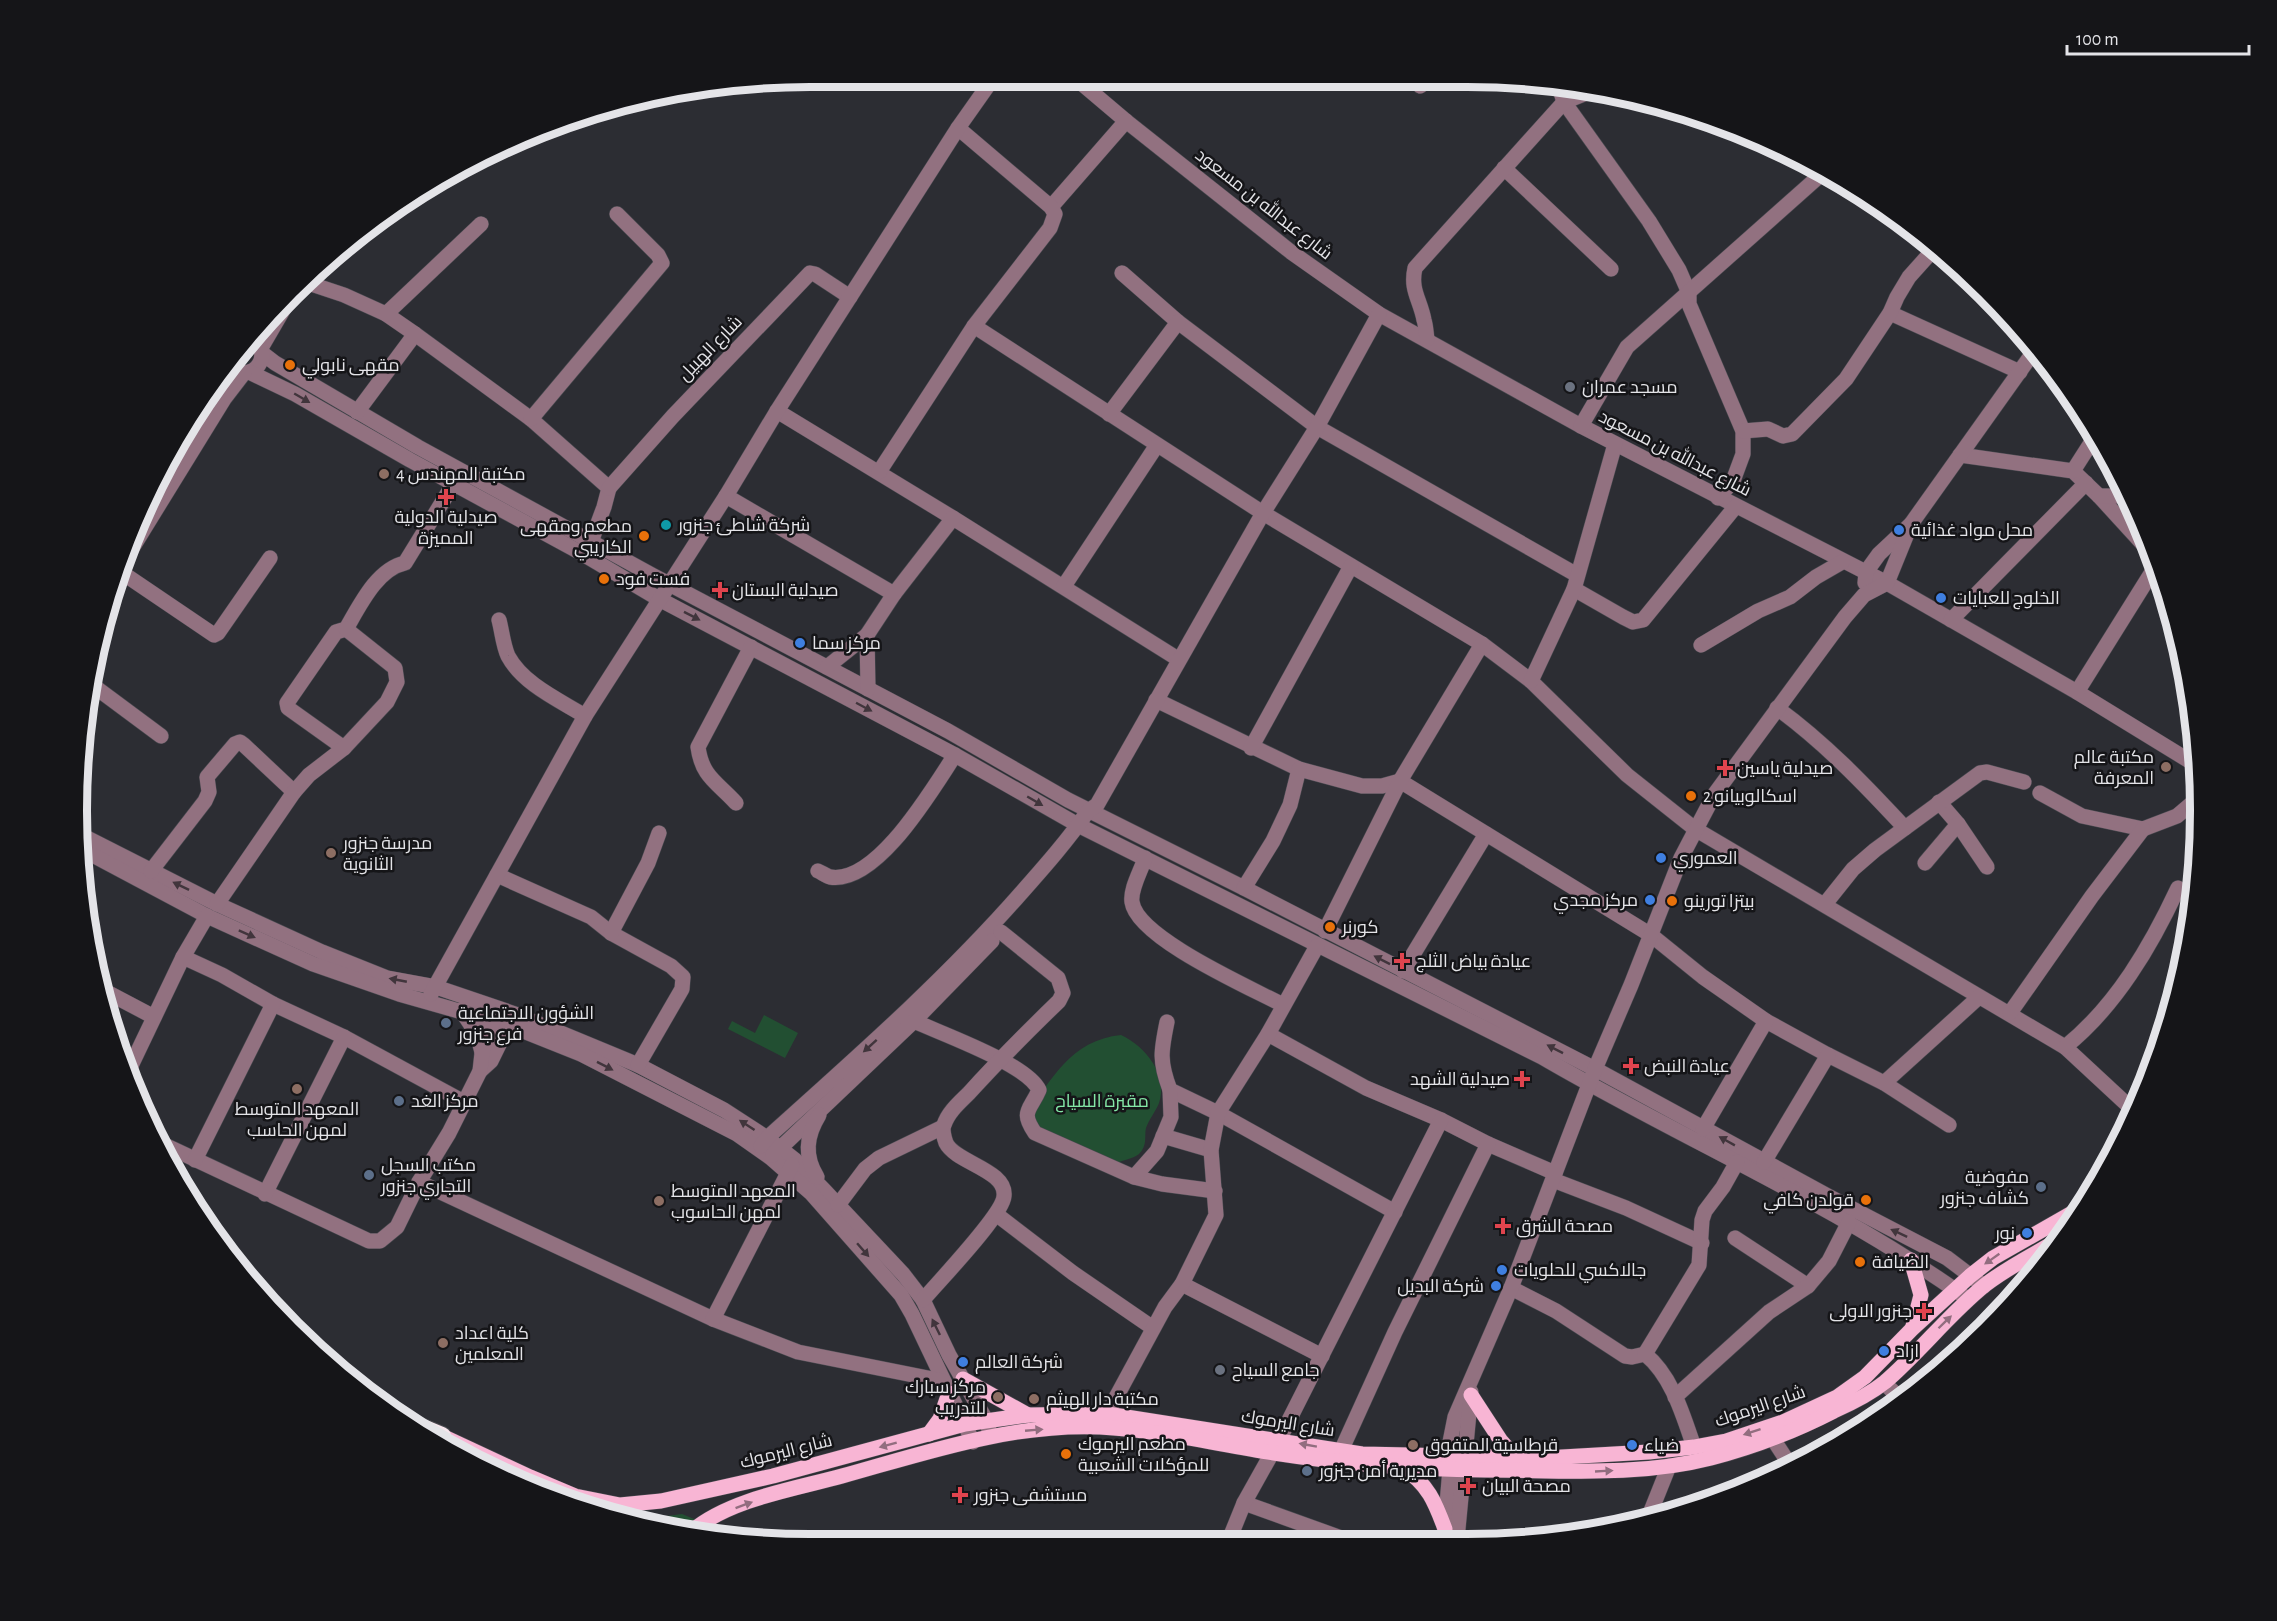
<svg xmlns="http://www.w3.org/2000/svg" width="2277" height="1621" font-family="'Alegreya Sans',Cairo,sans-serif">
<rect width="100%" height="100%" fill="#2c2d33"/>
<g fill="#224f32">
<polygon points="764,1015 798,1033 785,1058 728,1029 732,1021 755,1033"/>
<path d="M1121 1035C1145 1046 1169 1075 1159 1103 1156 1111 1149 1119 1146 1128 1144 1136 1148 1145 1139 1154 1133 1159 1120 1161 1113 1164L1042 1135 1025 1116C1052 1079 1071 1040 1121 1035Z"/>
<polygon points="682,1514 745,1540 628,1521"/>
</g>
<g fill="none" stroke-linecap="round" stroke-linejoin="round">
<defs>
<g id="minor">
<polyline points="1074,77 1126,121 1291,252 1379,314 1581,426 1887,583 2077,692 2196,765"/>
<polyline points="1420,86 1433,77"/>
<polyline points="1559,86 1564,102 1649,221 1679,270 1689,293 1689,304 1743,431 1743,454 1733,481 1718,498"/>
<polyline points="1504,168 1611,269"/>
<polyline points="1051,207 1126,121"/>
<polyline points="1122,273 1178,322 1317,427 1577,575"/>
<polyline points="308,283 344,295 386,314 415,334 531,419 609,488 604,507 591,542"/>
<polyline points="1890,313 2020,372"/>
<polyline points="386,314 481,224"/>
<polyline points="974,326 1263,513 1482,644 1531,681 1627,775 1695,829 2065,1047 2134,1111"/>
<path d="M1427 339C1426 333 1426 326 1424 320 1420 299 1410 290 1415 268L1564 102 1596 89"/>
<polyline points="261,348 289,300"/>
<polyline points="262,353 275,363 418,447 652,575 948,731 1068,800 1244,888 1595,1069 1828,1196 1947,1258 1984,1286"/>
<path d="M230 367C253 386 276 353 251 337"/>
<path d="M249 372 295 394 410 460 583 554 659 599 955 755 1078 825 1542 1057C1682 1139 1832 1202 1965 1297"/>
<polyline points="777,411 953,518 1178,659"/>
<polyline points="357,412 415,334"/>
<polyline points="1109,414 1178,322"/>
<polyline points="531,419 662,263 658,255 617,214"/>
<polyline points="1581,426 1627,347 1825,171"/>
<polyline points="1743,431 1768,429 1783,436 1792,434 1846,379 1890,313 1897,297 1909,277 1935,248"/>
<polyline points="1960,455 2073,471 2099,496 2152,554"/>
<polyline points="2073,471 2096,435"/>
<polyline points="879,472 974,326 1050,228 1055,214 1051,207 958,128"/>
<polyline points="154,486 198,411"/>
<polyline points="609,488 673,416 810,273 815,274 850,297"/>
<polyline points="726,496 894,594"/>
<polyline points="2099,496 2126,496"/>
<polyline points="123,563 224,399 244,373"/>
<polyline points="121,572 214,635 218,633 270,558"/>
<polyline points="1865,583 1866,572 1879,554 1911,524 2035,350"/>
<polyline points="1064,586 1157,445"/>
<polyline points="1574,589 1623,617 1633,622 1643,620 1736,506"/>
<path d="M499 620C502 631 503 645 508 656 523 684 559 700 585 716"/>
<polyline points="1951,620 2086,483"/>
<polyline points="867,635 868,689"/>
<polyline points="1701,645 1758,611 1790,597 1816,577 1842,562"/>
<polyline points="827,667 867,635 894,594 953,518"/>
<polyline points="1531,681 1574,589 1615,444"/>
<polyline points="91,684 161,736"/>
<polyline points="2077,692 2157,564"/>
<polyline points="1156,700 1299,769 1362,786 1382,786 1400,781 1651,935 1703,977 1766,1021 1828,1055 1884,1083 1949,1125"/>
<path d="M1777 708C1825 743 1865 785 1905 828"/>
<path d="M344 748 288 708 287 703 336 632 346 629C360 605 377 569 405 563L454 483"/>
<polyline points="1251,748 1351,566"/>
<polyline points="2040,793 2082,816 2143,829 2177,816 2197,799"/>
<polyline points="1939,802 1958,824 1987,867"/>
<path d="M736 803C717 782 702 777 698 747L751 647"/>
<polyline points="83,836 217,904 322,952 387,978 436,987 515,1014 638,1065 724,1110 767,1138 795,1160 824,1190 903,1274 923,1300 949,1355 986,1420 990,1433"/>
<polyline points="83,850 207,916 313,964 399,994 508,1025 581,1054 737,1134 771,1158 811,1193 901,1295 912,1314 973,1442"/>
<path d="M1145 858C1141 871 1130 889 1132 902 1137 938 1251 988 1283 1005"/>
<polyline points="1925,863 1958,824"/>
<polyline points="151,871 205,801 209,792 207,777 235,744 240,742 244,745 294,792"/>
<path d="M818 871C821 872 826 876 830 877 877 885 933 788 955 755"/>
<polyline points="497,875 591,917 611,933 671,966 683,977 682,989 638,1065"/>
<polyline points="1244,888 1273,841 1290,805 1299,769"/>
<polyline points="217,904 294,792 309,775 344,748 387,702 397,682 395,668 346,629"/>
<polyline points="1825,904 1853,869 1875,850 1980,773 1987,772 2024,782"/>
<polyline points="1325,931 1400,781 1482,644"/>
<polyline points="611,933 648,863 659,833"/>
<polyline points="183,957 222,975 273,1004 344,1037 464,1102"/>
<polyline points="1403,971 1486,834"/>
<polyline points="99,988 154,1017"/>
<polyline points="431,994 585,716 726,496 777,411 958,128 994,77"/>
<polyline points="461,1010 477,1034 482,1052"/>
<polyline points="2010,1013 2092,896 2143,829"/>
<path d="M914 1021C942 1034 1027 1064 1039 1090 1030 1111 1020 1111 1035 1133L1134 1177 1162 1184 1215 1191"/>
<path d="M1167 1022C1161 1051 1159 1061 1170 1090L1218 1113 1395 1212"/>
<polyline points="1268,1034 1366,1088 1441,1120 1488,1144 1555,1173"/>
<path d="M2065 1047C2116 1006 2151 946 2178 888"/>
<polyline points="480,1071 491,1061 513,1016"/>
<polyline points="128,1072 183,957 207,916"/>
<polyline points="1884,1083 1979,997"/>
<polyline points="1703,1129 1766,1021"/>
<polyline points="1163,1136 1211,1150"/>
<polyline points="156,1141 369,1241 380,1241 397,1227 419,1182 449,1133 480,1071 482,1053 496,1012"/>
<path d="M761 1146 767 1138C855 1059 944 981 1022 892 1045 866 1068 840 1088 811L1097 805 1263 513 1317 427 1379 314"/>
<polyline points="773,1155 914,1021 992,941"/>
<polyline points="195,1160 273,1004"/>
<polyline points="1764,1162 1828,1055"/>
<path d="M817 1177C804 1156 806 1136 819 1115"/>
<polyline points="1134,1177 1157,1151 1171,1117 1170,1090"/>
<polyline points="1553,1180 1626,1208 1702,1243"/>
<polyline points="419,1182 713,1319 798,1352 943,1381"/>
<polyline points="265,1194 344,1037"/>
<polyline points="838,1205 865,1169 879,1158 943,1127"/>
<polyline points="996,1214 1073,1273 1153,1328"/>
<polyline points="1735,1238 1808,1286"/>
<polyline points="1182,1284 1322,1356"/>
<path d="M1511 1288 1556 1311 1625 1356 1632 1357 1645 1354C1672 1376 1683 1415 1694 1447"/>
<path d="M923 1300C938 1282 1003 1215 1004 1196 1007 1170 956 1163 946 1143 944 1138 942 1129 944 1125 948 1112 960 1102 969 1093 998 1061 1028 1031 1059 1001L1063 993 1058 978 1001 932"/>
<polyline points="713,1319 792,1165"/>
<polyline points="1645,1354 1699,1265 1702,1220 1705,1211 1723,1187 1737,1162"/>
<polyline points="1884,1383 1899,1397"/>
<polyline points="1675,1397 1769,1312 1808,1286 1829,1261 1849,1222"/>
<polyline points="1107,1414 1165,1307 1182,1284 1216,1215 1211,1150 1218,1113 1268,1034 1317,946"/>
<polyline points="1773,1439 1792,1468"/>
<polyline points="1279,1440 1441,1120"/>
<polyline points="1341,1451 1395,1332 1488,1144"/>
<polyline points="1244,1503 1344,1539"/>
<polyline points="1647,1521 1669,1466"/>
<polyline points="1444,1539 1450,1469 1450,1442 1455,1417 1511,1288 1595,1069 1631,985 1681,858 1714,795 1845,617 1864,595 1887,583 1911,524"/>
<polyline points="1457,1539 1471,1392"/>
<polyline points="1229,1540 1244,1503 1272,1453"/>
</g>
<g id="major">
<polyline points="1911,1260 1921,1295 1913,1326"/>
<polyline points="963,1379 1028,1415"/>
<polyline points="1471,1395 1501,1441 1516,1458"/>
<polyline points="929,1434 940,1419 949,1393"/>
<polyline points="442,1436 530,1477 575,1496 620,1505 661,1501 773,1476 965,1424 1028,1415 1107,1414 1362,1454 1545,1458 1649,1452 1694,1447 1726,1441 1783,1422 1837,1397 1865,1377 1912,1329 1970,1276 1993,1258 2079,1209"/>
<path d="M1403 1468C1428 1484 1435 1502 1445 1529"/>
<path d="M692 1531C730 1499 795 1489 842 1476 925 1453 1012 1423 1100 1427 1159 1430 1216 1444 1274 1453 1344 1464 1414 1469 1485 1470 1561 1470 1637 1477 1711 1458 1754 1447 1795 1431 1834 1411 1852 1403 1870 1394 1885 1382 1920 1352 1949 1314 1985 1285 2008 1267 2035 1254 2060 1239"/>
</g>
<polyline id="highway" points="413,1424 442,1436"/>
</defs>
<use href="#minor" stroke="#494a50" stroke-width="16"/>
<use href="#major" stroke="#494a50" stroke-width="16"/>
<use href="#highway" stroke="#494a50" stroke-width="20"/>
<use href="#minor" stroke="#927180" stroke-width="15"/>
<use href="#major" stroke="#f8b5d4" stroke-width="15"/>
<use href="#highway" stroke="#f7e6ed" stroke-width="18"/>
</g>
<defs><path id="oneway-solid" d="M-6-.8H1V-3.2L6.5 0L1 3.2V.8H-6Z" transform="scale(1.5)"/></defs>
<g fill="#41353c">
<use href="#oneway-solid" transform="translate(302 398) rotate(30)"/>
<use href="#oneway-solid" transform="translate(692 616) rotate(27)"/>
<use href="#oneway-solid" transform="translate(864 707) rotate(28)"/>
<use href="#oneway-solid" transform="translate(1035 801) rotate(30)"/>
<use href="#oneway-solid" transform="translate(181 886) rotate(-154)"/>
<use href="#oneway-solid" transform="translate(247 934) rotate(24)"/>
<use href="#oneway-solid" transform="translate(1382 960) rotate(-153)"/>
<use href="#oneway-solid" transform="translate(398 980) rotate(-169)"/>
<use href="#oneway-solid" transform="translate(870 1046) rotate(138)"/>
<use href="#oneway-solid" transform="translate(1555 1049) rotate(-153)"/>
<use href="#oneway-solid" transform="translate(605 1066) rotate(27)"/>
<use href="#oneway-solid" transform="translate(747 1125) rotate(-147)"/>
<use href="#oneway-solid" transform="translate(1727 1141) rotate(-151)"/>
<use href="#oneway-solid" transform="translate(1899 1233) rotate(-155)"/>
<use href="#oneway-solid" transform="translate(863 1250) rotate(49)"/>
<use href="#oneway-solid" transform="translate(936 1327) rotate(-116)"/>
</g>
<g fill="#926d7f">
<use href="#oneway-solid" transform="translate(1992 1259) rotate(145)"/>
<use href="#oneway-solid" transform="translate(1945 1322) rotate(-44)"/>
<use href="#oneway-solid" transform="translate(1034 1430) rotate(-5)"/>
<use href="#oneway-solid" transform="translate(1752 1432) rotate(162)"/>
<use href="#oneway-solid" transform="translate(888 1445) rotate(165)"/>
<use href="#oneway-solid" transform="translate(1308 1445) rotate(-170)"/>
<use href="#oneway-solid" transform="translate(1604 1471) rotate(-3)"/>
<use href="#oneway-solid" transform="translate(744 1505) rotate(-20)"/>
</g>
<g fill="#e8710a" stroke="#151518" stroke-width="2">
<circle cx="290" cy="365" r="6"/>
<circle cx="644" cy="536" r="6"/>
<circle cx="604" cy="579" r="6"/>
<circle cx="1691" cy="796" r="6"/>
<circle cx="1672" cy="901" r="6"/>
<circle cx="1330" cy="927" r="6"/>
<circle cx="1866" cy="1200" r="6"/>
<circle cx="1860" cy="1262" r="6"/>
<circle cx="1066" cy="1454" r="6"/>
</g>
<g fill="#6b7280" stroke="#151518" stroke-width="2">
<circle cx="1570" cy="387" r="6"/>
<circle cx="1220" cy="1370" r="6"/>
</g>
<g fill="#8d6e63" stroke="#151518" stroke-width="2">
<circle cx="384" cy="474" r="6"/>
<circle cx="2166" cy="767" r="6"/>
<circle cx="331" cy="853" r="6"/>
<circle cx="297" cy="1089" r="6"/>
<circle cx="659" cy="1201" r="6"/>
<circle cx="443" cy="1343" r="6"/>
<circle cx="998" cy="1397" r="6"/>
<circle cx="1034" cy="1399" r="6"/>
<circle cx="1413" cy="1445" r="6"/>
</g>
<g fill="#e0444e" stroke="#151518" stroke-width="2">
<path d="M443 488h6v6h6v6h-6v6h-6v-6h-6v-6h6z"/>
<path d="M717 581h6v6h6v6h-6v6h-6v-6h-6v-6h6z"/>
<path d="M1722 759h6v6h6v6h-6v6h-6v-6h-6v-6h6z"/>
<path d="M1399 952h6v6h6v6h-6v6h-6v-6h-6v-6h6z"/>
<path d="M1628 1057h6v6h6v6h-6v6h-6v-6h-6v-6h6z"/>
<path d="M1519 1070h6v6h6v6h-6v6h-6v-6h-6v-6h6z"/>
<path d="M1500 1217h6v6h6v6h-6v6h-6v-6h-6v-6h6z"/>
<path d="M1921 1302h6v6h6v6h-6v6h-6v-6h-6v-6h6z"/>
<path d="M1465 1477h6v6h6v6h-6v6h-6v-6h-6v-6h6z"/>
<path d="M957 1486h6v6h6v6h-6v6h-6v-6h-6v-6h6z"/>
</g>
<circle fill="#0f9aa8" stroke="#151518" stroke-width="2" cx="666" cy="525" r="6"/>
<g fill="#3f7fe0" stroke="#151518" stroke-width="2">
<circle cx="1899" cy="530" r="6"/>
<circle cx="1941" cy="598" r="6"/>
<circle cx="800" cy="643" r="6"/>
<circle cx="1661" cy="858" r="6"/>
<circle cx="1650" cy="900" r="6"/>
<circle cx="2027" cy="1233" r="6"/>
<circle cx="1502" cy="1270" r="6"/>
<circle cx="1496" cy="1286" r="6"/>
<circle cx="1884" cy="1351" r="6"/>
<circle cx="963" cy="1362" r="6"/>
<circle cx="1632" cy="1445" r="6"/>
</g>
<g fill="#5c6f8a" stroke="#151518" stroke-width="2">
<circle cx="446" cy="1023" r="6"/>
<circle cx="399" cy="1101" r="6"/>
<circle cx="369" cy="1175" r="6"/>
<circle cx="2041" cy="1187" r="6"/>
<circle cx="1307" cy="1471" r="6"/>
</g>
<g text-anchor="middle" stroke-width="5" stroke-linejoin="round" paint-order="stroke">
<g font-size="18" fill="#e4e4e8" stroke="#151518">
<text transform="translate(1264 204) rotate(38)" y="6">شارع عبدالله بن مسعود</text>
<text transform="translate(710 348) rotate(-46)" y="6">شارع الهبيل</text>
<text transform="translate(1675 453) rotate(27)" y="6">شارع عبدالله بن مسعود</text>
<text transform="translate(1760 1406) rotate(-19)" y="6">شارع اليرموك</text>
<text transform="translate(1288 1423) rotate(9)" y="6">شارع اليرموك</text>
<text transform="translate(786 1451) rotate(-14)" y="6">شارع اليرموك</text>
</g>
<g font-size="18" fill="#e4e4e8" stroke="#151518" text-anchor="start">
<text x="302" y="371">مقهى نابولي</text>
<text x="1582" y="393">مسجد عمران</text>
<text x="396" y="480">مكتبة المهندس 4</text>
<text x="446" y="523" text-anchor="middle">صيدلية الدولية<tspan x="446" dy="21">المميزة</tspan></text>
<text x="678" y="531">شركة شاطئ جنزور</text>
<text x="632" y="532" text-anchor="end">مطعم ومقهى<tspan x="632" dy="21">الكاريبي</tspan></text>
<text x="1911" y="536">محل مواد غذائية</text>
<text x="616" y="585">فست فود</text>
<text x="732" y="596">صيدلية البستان</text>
<text x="1953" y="604">الخلوج للعبايات</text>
<text x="812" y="649">مركز سما</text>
<text x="2154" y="763" text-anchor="end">مكتبة عالم<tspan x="2154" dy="21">المعرفة</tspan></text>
<text x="1737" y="774">صيدلية ياسين</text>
<text x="1703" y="802">اسكالوبيانو 2</text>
<text x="343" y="849">مدرسة جنزور<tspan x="343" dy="21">الثانوية</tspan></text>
<text x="1673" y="864">العموري</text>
<text x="1638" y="906" text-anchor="end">مركز مجدي</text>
<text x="1684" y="907">بيتزا تورينو</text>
<text x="1342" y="933">كورنر</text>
<text x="1416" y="967">عيادة بياض الثلج</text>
<text x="458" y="1019">الشؤون الاجتماعية<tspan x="458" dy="21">فرع جنزور</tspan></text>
<text x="1644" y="1072">عيادة النبض</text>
<text x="1510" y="1085" text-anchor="end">صيدلية الشهد</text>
<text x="411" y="1107">مركز الغد</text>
<text x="297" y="1115" text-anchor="middle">المعهد المتوسط<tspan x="297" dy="21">لمهن الحاسب</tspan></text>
<text x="381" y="1171">مكتب السجل<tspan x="381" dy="21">التجاري جنزور</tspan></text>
<text x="2029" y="1183" text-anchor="end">مفوضية<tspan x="2029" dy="21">كشاف جنزور</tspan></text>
<text x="671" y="1197">المعهد المتوسط<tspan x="671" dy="21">لمهن الحاسوب</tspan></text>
<text x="1854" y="1206" text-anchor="end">قولدن كافي</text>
<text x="1516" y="1232">مصحة الشرق</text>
<text x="2015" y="1239" text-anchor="end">نور</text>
<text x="1872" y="1268">الضيافة</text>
<text x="1514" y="1276">جالاكسي للحلويات</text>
<text x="1484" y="1292" text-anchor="end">شركة البديل</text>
<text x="1912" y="1317" text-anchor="end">جنزور الاولى</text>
<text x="455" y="1339">كلية اعداد<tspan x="455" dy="21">المعلمين</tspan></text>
<text x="1896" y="1357">ازاد</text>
<text x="975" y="1368">شركة العالم</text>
<text x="1232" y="1376">جامع السياح</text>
<text x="986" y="1393" text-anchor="end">مركز سبارك<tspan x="986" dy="21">للتدريب</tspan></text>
<text x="1046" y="1405">مكتبة دار الهيثم</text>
<text x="1078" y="1450">مطعم اليرموك<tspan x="1078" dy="21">للمؤكلات الشعبية</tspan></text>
<text x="1425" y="1451">قرطاسية المتفوق</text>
<text x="1644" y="1451">ضياء</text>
<text x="1319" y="1477">مديرية أمن جنزور</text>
<text x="1482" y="1492">مصحة البيان</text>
<text x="974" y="1501">مستشفى جنزور</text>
</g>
<g font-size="18" fill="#84e7a6" stroke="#151518">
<text x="1102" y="1107">مقبرة السياح</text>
</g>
</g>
<path d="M0 0H2277V1621H0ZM810 87H1467A723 723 0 0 1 2190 810V811A723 723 0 0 1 1467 1534H810A723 723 0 0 1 87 811V810A723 723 0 0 1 810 87Z" fill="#151518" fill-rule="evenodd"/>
<path fill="none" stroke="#e4e4e8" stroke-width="8" d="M810 87H1467A723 723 0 0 1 2190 810V811A723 723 0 0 1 1467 1534H810A723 723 0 0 1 87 811V810A723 723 0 0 1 810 87Z"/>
<path d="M2067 45v9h182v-9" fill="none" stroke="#e4e4e8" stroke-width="3"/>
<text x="2076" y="45" font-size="18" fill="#e4e4e8" stroke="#151518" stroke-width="4.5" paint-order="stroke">100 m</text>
</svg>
